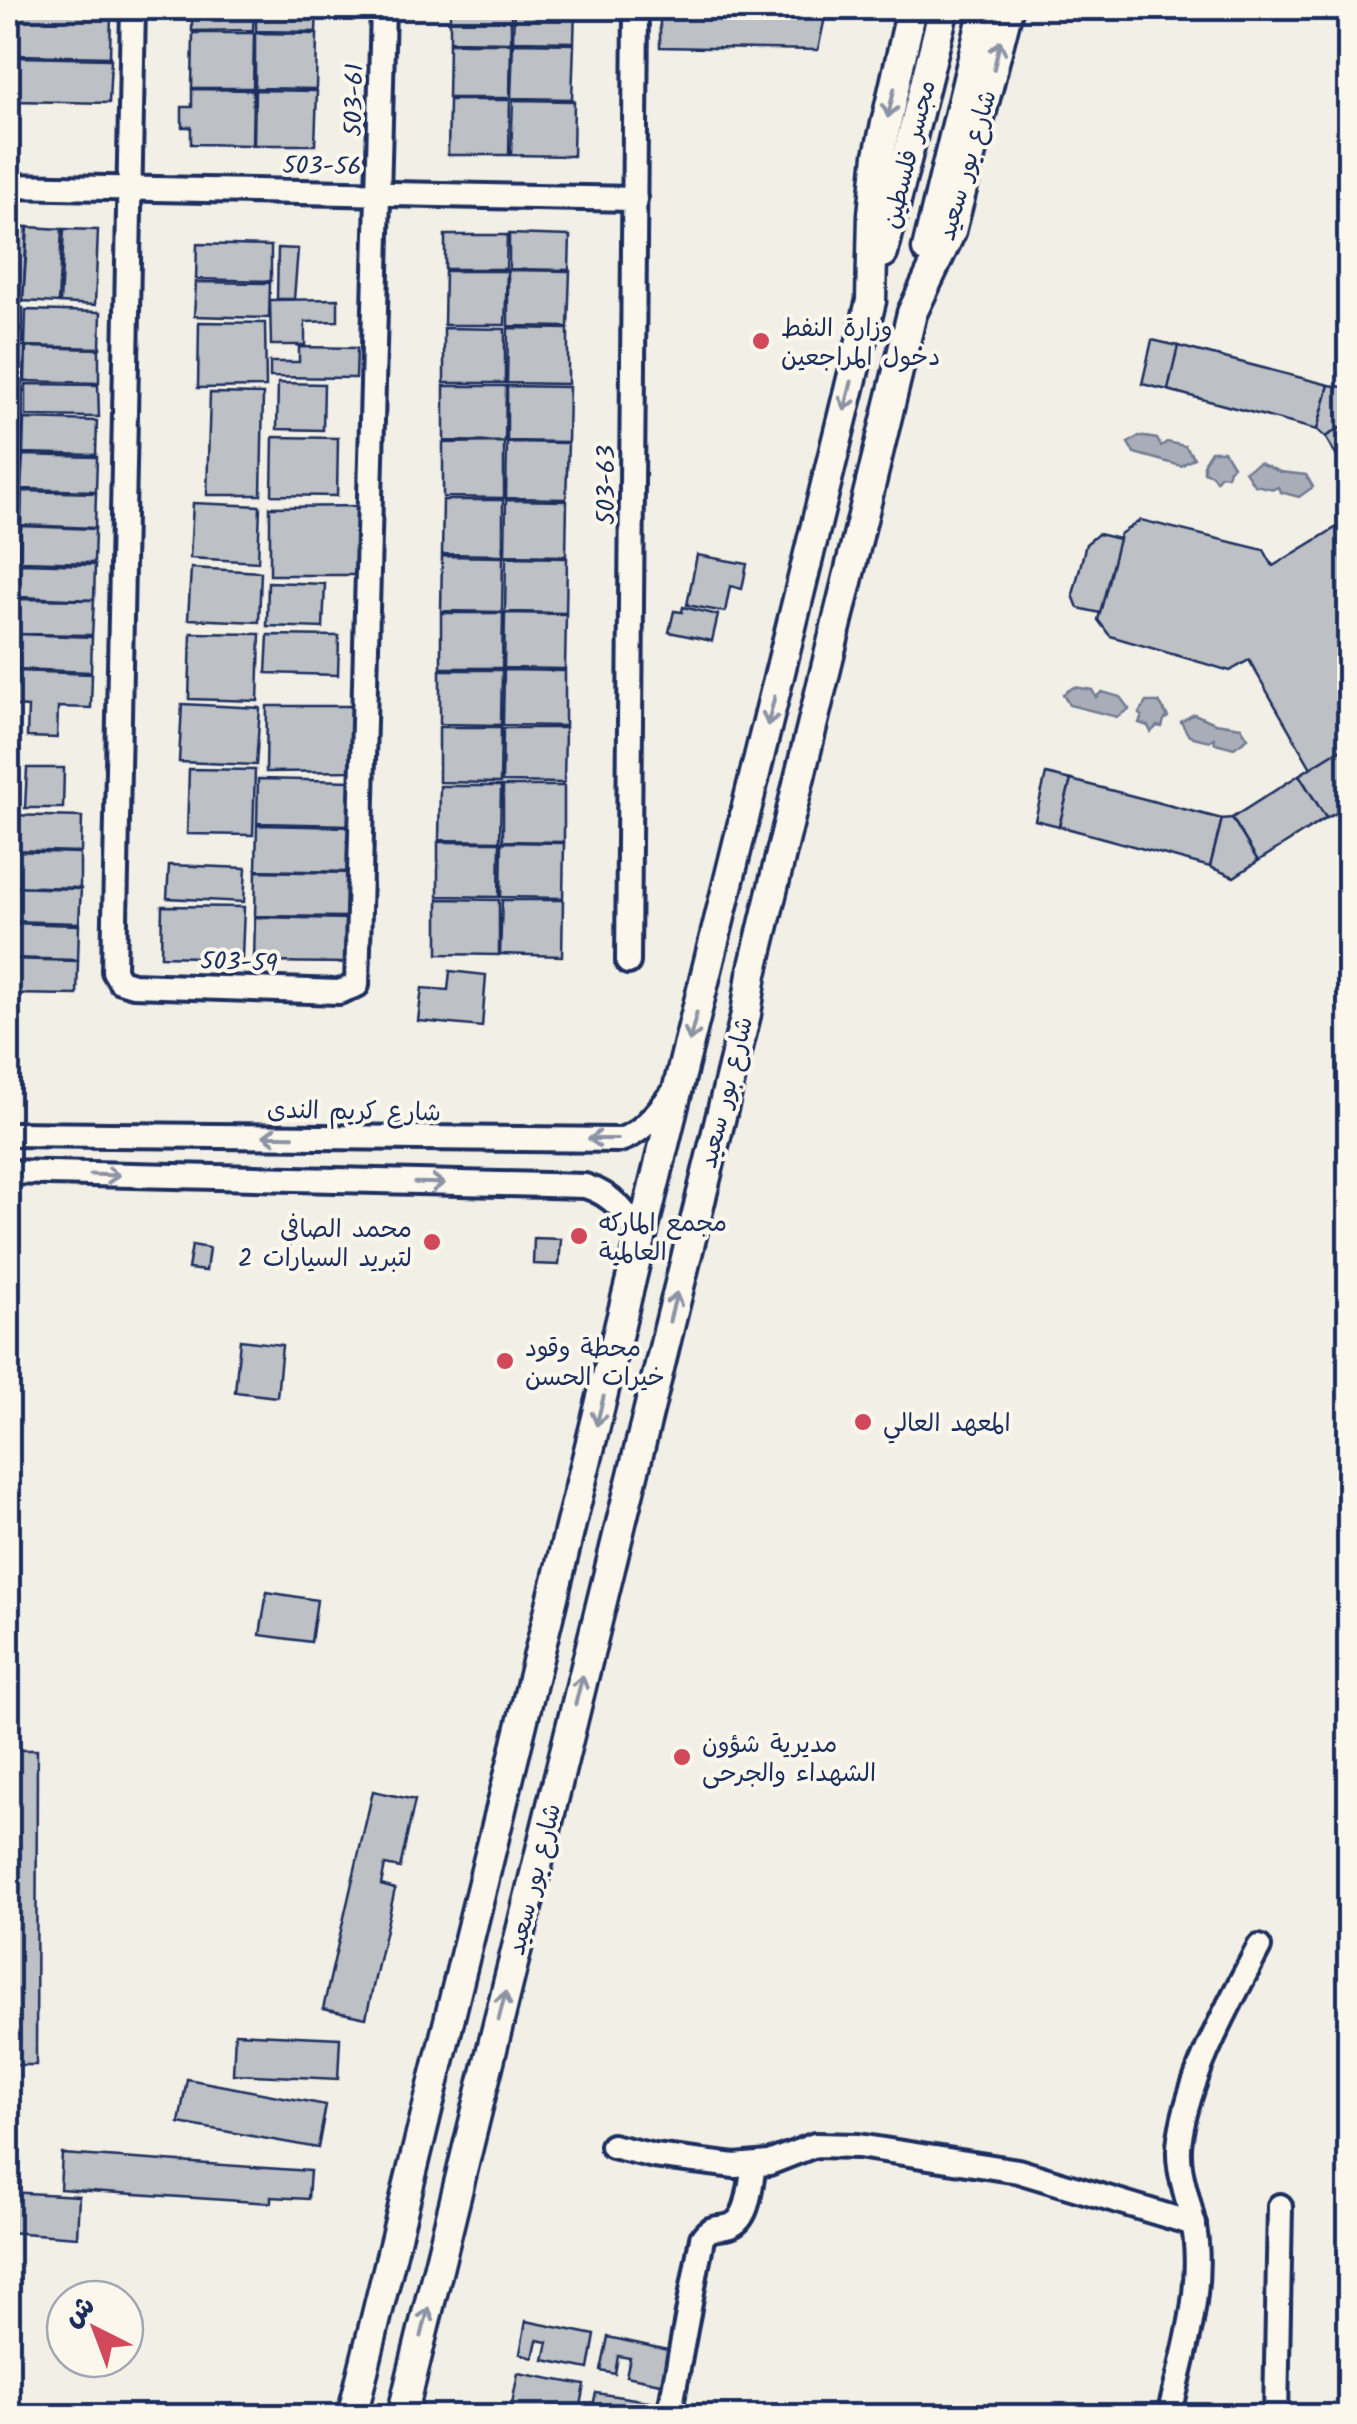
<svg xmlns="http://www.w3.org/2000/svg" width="1357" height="2424" font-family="Kalam,'Playpen Sans Arabic',sans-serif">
<rect width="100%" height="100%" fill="#f2efe6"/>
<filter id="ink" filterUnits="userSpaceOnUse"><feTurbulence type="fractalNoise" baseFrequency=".01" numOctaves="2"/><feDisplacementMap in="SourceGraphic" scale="20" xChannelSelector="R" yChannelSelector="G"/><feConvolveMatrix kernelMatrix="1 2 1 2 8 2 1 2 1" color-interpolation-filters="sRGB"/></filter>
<g filter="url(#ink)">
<g fill="#a9adb7" stroke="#707b93" stroke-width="2.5">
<polygon points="1139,436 1157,439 1161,446 1167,442 1185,446 1194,458 1181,466 1134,453 1128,443"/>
<polygon points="1211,451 1224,451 1233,466 1229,469 1227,476 1221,475 1216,481 1212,475 1204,472 1204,462"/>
<polygon points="1259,463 1280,472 1306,475 1313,487 1299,497 1280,492 1278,487 1274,489 1254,485 1245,471"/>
<polygon points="1074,687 1092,690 1096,697 1102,692 1120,697 1129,709 1117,717 1069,705 1063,694"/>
<polygon points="1146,702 1159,702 1168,717 1164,720 1162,727 1157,726 1151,732 1148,726 1139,723 1142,716 1139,713"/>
<polygon points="1194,714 1215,723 1241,727 1248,738 1234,748 1215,743 1214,738 1209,741 1189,736 1181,722"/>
</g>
<g fill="#bdc0c4" stroke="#1b2f5e" stroke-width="2.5">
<polygon points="16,8 112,8 112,11 16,10"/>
<polygon points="192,8 254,8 253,30 192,31"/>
<polygon points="256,8 317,8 316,32 256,31"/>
<polygon points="450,8 511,8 511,42 450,41"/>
<polygon points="514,8 575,8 574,42 513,41"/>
<polygon points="660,8 827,8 818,50 660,47"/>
<polygon points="8,11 15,11 14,55 8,55"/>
<polygon points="16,11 111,12 110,57 16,55"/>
<polygon points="193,33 254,33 253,88 192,88"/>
<polygon points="255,33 317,34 316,89 255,88"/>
<polygon points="449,43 511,43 510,98 448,98"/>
<polygon points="513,43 574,44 572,99 511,98"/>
<polygon points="8,57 14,57 13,101 8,101"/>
<polygon points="16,57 111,59 109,103 15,101"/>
<polygon points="192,89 253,90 252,145 191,144 191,127 182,127 182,107 192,107"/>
<polygon points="255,90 317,91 315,145 254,145"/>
<polygon points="449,100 510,100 509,155 448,155"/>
<polygon points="513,100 574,101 573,156 511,155"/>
<polygon points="8,226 27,227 23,302 8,301"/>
<polygon points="28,227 62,229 58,303 23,301"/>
<polygon points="64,229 98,230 95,305 60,303"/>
<polygon points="509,234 570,236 569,270 509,269"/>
<polygon points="445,235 507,235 506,269 445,269"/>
<polygon points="197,244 271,246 271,281 196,279"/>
<polygon points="278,248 298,249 294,299 277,299"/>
<polygon points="508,270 570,271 568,327 508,326"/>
<polygon points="445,271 507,271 505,325 444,325"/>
<polygon points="196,282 270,283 269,318 194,316"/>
<polygon points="338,299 338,321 305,322 305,345 271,345 270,300"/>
<polygon points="8,307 23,308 23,343 8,342"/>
<polygon points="26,310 101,312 100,348 25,346"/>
<polygon points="199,322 265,323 266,387 198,388"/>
<polygon points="444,328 505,329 505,383 444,383"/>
<polygon points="508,328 568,329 568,384 507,383"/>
<polygon points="1152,340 1178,346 1168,390 1142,384"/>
<polygon points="8,346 25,346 24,381 8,381"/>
<polygon points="1178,346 1329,385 1317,430 1168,390"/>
<polygon points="26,347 99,349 99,383 25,381"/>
<polygon points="299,347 357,348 356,378 270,377 270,362 299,362"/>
<polygon points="8,382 23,383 23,418 8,417"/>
<polygon points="278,383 324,384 323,430 277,429"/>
<polygon points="26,384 98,385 99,417 26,416"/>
<polygon points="1329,385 1350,388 1350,423 1325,437 1317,430"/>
<polygon points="444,386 506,386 505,442 444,441"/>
<polygon points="507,386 569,387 568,442 507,441"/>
<polygon points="210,393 263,394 261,495 207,495"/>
<polygon points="8,418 23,419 21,454 8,453"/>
<polygon points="24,419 97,421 96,455 23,453"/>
<polygon points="1350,423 1350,478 1325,437"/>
<polygon points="273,437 338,438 337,496 272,495"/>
<polygon points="504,442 504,498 443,497 443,443"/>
<polygon points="507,442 568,443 566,499 506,498"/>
<polygon points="8,454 21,455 20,489 8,489"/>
<polygon points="23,455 97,457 96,491 21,489"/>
<polygon points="8,490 21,491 20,526 8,526"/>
<polygon points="22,491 96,493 95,528 21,525"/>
<polygon points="443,500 503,500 503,555 442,554"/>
<polygon points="506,500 567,501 566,556 505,555"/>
<polygon points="193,503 260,506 258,562 190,558"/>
<polygon points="360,506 361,575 270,575 270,507"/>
<polygon points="1350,519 1350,752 1339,750 1311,768 1249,660 1230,671 1110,636 1098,620 1120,534 1141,520 1264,550 1273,566"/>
<polygon points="8,526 20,526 19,561 8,561"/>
<polygon points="21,526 95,529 94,563 20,561"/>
<polygon points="1098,534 1119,539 1100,613 1078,608 1073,595 1086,544"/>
<polygon points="697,555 747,564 742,589 730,586 725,612 687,605"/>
<polygon points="442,556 503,557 502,612 441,611"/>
<polygon points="506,557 567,558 566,613 505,612"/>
<polygon points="8,562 19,563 18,598 8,597"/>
<polygon points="20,563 95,565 94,600 19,597"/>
<polygon points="191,568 261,572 259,622 188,619"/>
<polygon points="268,582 325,584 323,628 267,626"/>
<polygon points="8,599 17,599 16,634 8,633"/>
<polygon points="19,599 94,600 92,635 18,634"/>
<polygon points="683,607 718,615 712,641 669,632 674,611 682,612"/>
<polygon points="441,613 503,613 502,668 441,668"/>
<polygon points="505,613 566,614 565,669 504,668"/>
<polygon points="191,633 260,634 258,701 189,699"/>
<polygon points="18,634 92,637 91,672 17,669"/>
<polygon points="8,635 17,635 16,669 8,669"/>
<polygon points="268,635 339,636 338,675 266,673"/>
<polygon points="440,670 502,670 501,725 440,724"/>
<polygon points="504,670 565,671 565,726 503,725"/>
<polygon points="8,671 15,671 14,706 8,706"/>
<polygon points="17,671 92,674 91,708 58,707 57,738 27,737 28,707 15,706"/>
<polygon points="182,704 260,708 256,765 179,762"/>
<polygon points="267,706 355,706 355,771 266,772"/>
<polygon points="439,727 501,727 500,783 439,782"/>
<polygon points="503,728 565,728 564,783 502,782"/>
<polygon points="1339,750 1350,752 1350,806 1326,818 1299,775"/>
<polygon points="27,768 64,768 63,808 25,808"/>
<polygon points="189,769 255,770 253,835 187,834"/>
<polygon points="1046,774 1071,780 1059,826 1035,820"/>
<polygon points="1299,775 1326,818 1258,861 1232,818"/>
<polygon points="258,779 353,781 351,825 257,823"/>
<polygon points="1071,780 1222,819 1210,867 1059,826"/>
<polygon points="440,786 501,786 500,841 439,840"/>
<polygon points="503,786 564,786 564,842 503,841"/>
<polygon points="8,815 82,817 81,852 8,850"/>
<polygon points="1232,818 1258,861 1234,877 1210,867 1222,819"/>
<polygon points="257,825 352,827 351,872 256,870"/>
<polygon points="438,842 500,842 499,897 438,896"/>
<polygon points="502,842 564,843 563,898 501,897"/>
<polygon points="8,851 80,853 80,888 8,886"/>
<polygon points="169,865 246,868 244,902 167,898"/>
<polygon points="256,871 351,873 350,917 255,916"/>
<polygon points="8,887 81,889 79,923 8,921"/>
<polygon points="438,899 499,900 499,955 438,954"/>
<polygon points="502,900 563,900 562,956 500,954"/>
<polygon points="162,906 244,907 242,958 161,956"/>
<polygon points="255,917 350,919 349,963 254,962"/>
<polygon points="8,923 79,925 78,960 8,958"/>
<polygon points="8,959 78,961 77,995 8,994"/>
<polygon points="450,971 486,975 482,1027 418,1021 422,988 448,990"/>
<polygon points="534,1238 561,1239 559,1265 533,1264"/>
<polygon points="192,1245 209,1248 206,1271 188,1269"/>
<polygon points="240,1340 282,1345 277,1397 235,1392"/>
<polygon points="267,1592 317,1600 311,1642 260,1635"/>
<polygon points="8,1750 37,1750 36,2065 8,2065"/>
<polygon points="373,1791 415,1800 400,1868 385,1865 381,1885 395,1889 366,2018 323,2009"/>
<polygon points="235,2033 340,2038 338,2079 233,2074"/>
<polygon points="187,2079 326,2105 318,2148 179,2123"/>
<polygon points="62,2154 310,2171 308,2199 271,2197 271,2203 60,2189"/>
<polygon points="8,2192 79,2196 77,2237 8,2232"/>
<polygon points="526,2321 595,2335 589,2369 544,2360 548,2342 537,2340 533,2358 520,2354"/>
<polygon points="608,2337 677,2352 670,2385 626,2376 630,2358 618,2356 615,2374 601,2371"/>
<polygon points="518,2373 585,2385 579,2416 548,2416 511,2409"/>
<polygon points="596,2393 661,2403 659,2416 591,2416"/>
</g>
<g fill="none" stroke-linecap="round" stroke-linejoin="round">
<defs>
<g id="minor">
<polyline points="133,8 114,971 120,981 133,985 339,992 357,985 383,8"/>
<polyline points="8,186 635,199"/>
<polyline points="628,962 636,8"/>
<path d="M8 1134 620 1140C645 1132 659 1109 676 1089"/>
<path d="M8 1172 585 1186C614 1195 627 1214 643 1239"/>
<polyline points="612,2146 654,2156 735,2166 769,2163 815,2145 858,2146 1018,2171 1194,2224"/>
<path d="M669 2416 702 2238C711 2225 717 2230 730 2226 750 2219 750 2183 754 2166"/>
<path d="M1169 2416C1182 2362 1201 2300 1196 2243 1194 2207 1174 2174 1180 2138 1190 2072 1229 2005 1259 1947"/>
<polyline points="1276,2416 1280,2206"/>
</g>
<g id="major">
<polyline points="927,249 985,8"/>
<polyline points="883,253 944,8"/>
<polyline points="352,2416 871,301 873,214 879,155 912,8"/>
<polyline points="402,2416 746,1014 752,974 912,313 951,231 1008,8"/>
</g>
</defs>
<use href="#minor" stroke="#1b2f5e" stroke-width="30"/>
<use href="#major" stroke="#1b2f5e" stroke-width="35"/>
<use href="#minor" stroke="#fbf7ec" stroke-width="22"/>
<use href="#major" stroke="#fbf7ec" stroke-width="28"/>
</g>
<defs><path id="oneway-shaft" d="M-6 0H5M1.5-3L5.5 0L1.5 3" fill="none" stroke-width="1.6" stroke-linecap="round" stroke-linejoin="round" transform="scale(2.5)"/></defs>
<g stroke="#8b93a5">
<use href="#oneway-shaft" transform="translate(997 55) rotate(-77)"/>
<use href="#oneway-shaft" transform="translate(891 103) rotate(103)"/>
<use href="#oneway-shaft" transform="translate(848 396) rotate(104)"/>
<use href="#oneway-shaft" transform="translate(771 711) rotate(104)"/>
<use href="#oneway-shaft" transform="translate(693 1027) rotate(104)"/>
<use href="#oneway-shaft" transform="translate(278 1136) rotate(-179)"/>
<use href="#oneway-shaft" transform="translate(603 1139) rotate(180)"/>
<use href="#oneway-shaft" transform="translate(105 1175) rotate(2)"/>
<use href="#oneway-shaft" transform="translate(430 1183) rotate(1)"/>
<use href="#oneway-shaft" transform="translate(673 1307) rotate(-76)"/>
<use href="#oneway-shaft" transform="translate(600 1411) rotate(104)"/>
<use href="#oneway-shaft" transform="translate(579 1690) rotate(-76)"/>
<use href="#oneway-shaft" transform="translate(502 2006) rotate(-76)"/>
<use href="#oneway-shaft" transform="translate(425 2322) rotate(-76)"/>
</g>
</g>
<g fill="#d1495b" stroke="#fbf7ec" stroke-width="4">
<circle cx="761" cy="341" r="10"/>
<circle cx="579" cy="1236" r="10"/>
<circle cx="432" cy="1242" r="10"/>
<circle cx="505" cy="1361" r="10"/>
<circle cx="863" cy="1422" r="10"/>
<circle cx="682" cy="1757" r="10"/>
</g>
<g text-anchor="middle" stroke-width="8" stroke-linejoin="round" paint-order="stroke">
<g font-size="25" fill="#1b2f5e" stroke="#fbf7ec">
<text transform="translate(353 100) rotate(-89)" y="9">503-61</text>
<text transform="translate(908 154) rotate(-76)" y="9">مجسر فلسطين</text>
<text transform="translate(322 165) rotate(1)" y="9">503-56</text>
<text transform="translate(966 165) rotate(-74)" y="9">شارع بور سعيد</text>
<text transform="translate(605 485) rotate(-90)" y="9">503-63</text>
<text transform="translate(239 961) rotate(2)" y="9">503-59</text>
<text transform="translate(725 1092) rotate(-76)" y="9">شارع بور سعيد</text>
<text transform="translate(354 1110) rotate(1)" y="9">شارع كريم الندى</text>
<text transform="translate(533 1879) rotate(-76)" y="9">شارع بور سعيد</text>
</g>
<g font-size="25" fill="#1b2f5e" stroke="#fbf7ec" text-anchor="start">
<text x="781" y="336">وزارة النفط<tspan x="781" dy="29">دخول المراجعين</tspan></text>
<text x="599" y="1231">مجمع الماركه<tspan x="599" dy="29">العالمية</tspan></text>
<text x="412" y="1237" text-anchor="end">محمد الصافي<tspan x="412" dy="29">لتبريد السيارات 2</tspan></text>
<text x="525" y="1356">محطة وقود<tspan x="525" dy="29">خيرات الحسن</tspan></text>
<text x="883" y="1431">المعهد العالي</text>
<text x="702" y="1752">مديرية شؤون<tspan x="702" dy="29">الشهداء والجرحى</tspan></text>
</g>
</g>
<rect width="1357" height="2424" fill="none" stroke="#fbf7ec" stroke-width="40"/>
<rect x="20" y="20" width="1317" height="2384" fill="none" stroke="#1b2f5e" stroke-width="4" filter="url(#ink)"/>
<g transform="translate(95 2329) rotate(318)"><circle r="48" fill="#fbf7ec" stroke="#a1a7b3" stroke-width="2.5"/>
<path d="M0-8L18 38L0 25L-18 38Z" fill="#d1495b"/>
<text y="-15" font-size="28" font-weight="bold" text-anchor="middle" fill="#1b2f5e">ش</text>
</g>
</svg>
